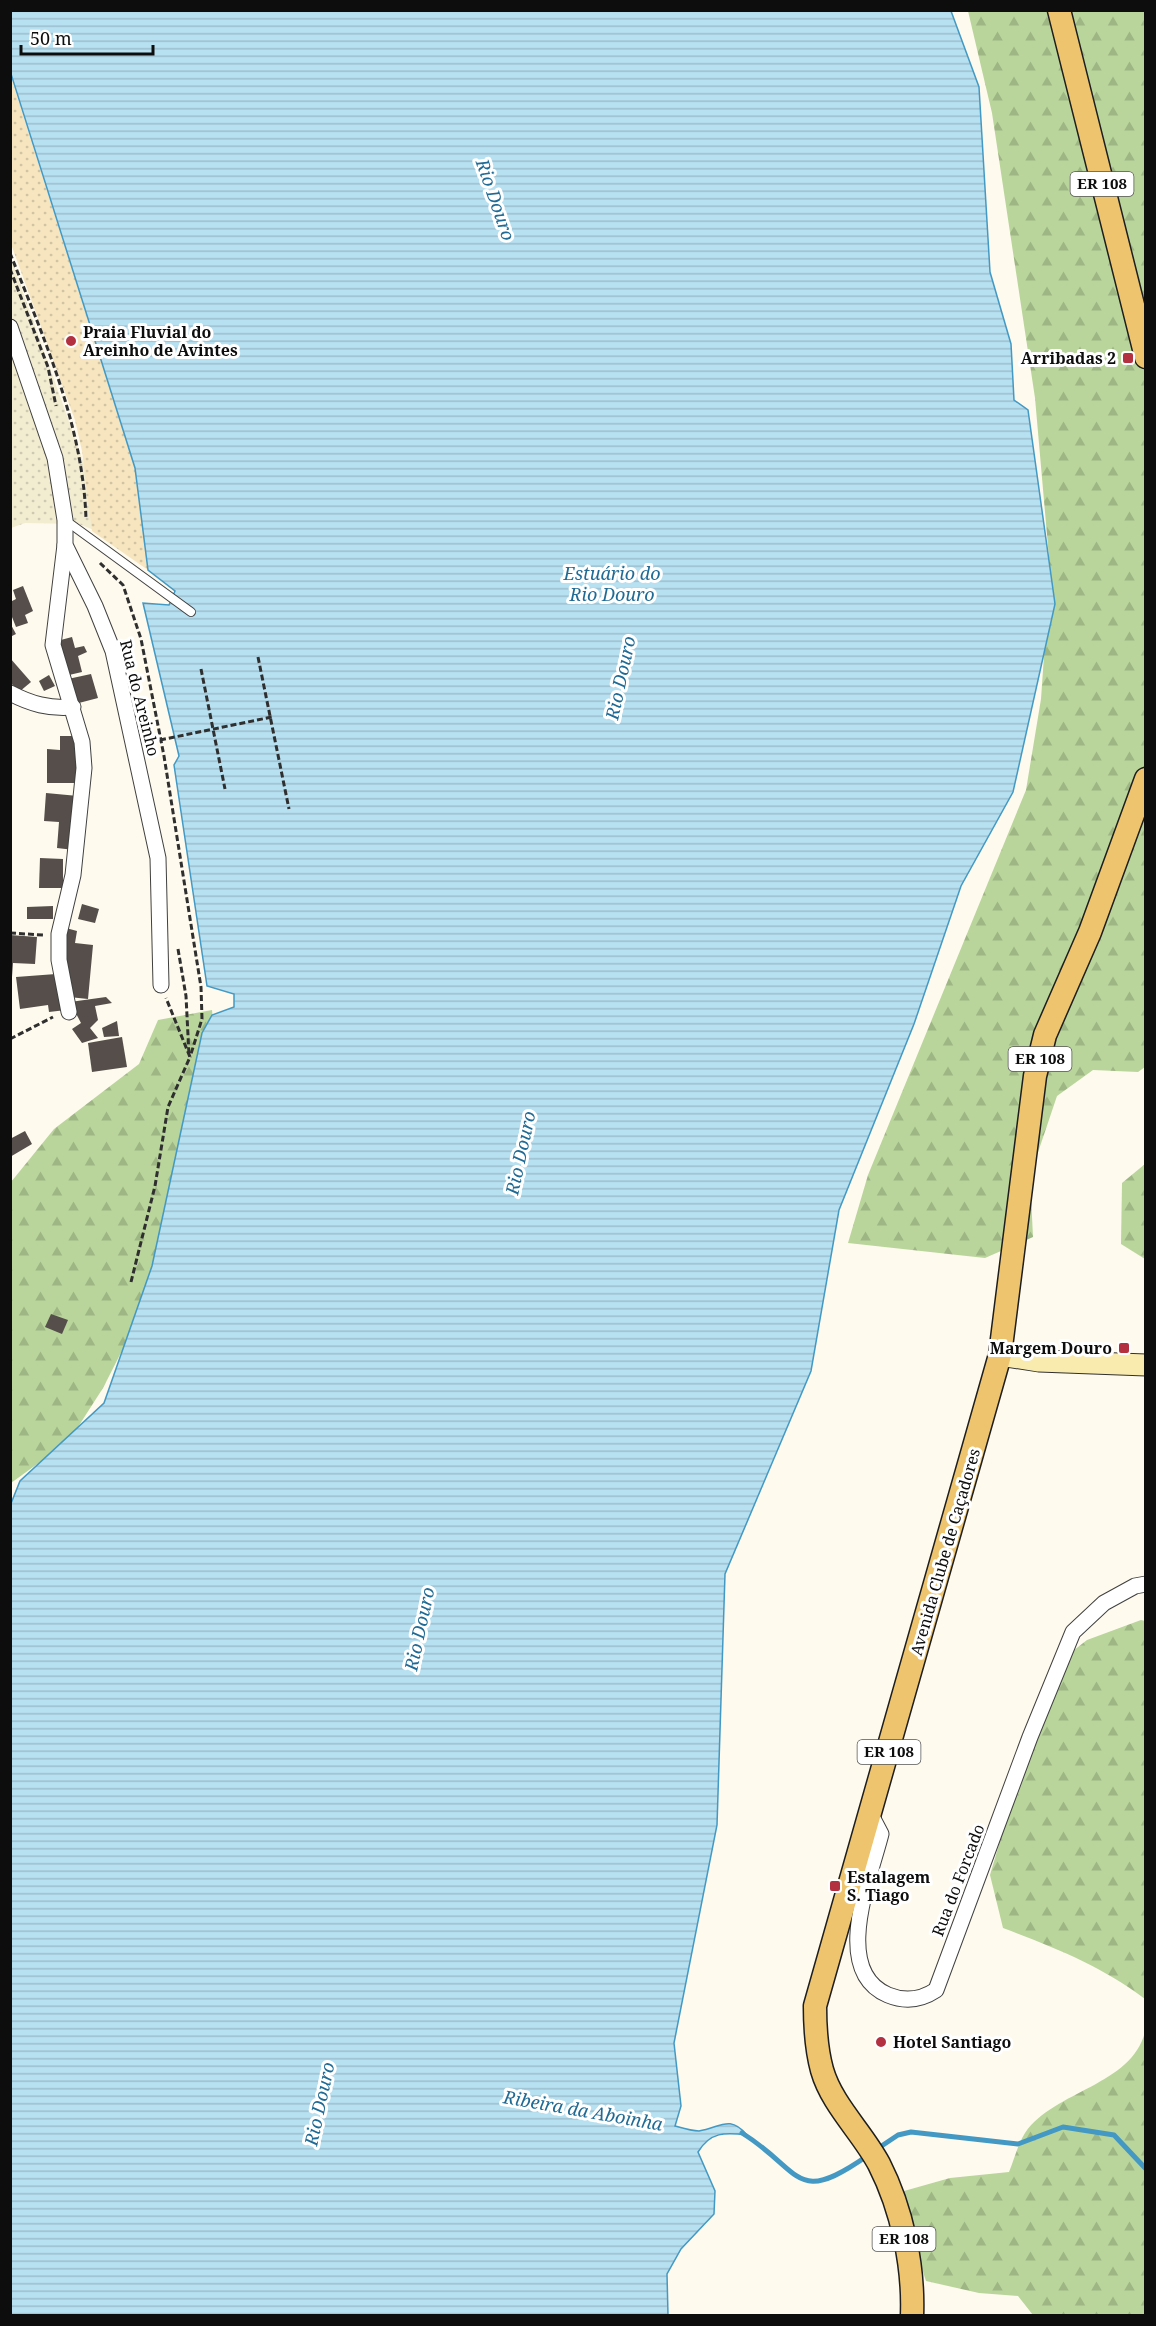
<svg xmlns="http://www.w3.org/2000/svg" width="1156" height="2326" font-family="'Noto Serif',serif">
<defs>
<pattern id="farmland-dots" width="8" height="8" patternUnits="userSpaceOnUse" patternTransform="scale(1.5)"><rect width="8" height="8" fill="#f2ecd0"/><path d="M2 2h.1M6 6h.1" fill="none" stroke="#cec9b1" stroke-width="1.8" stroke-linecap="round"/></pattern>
<pattern id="forest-firs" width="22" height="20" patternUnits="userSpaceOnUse" patternTransform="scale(1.5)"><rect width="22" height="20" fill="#b9d59b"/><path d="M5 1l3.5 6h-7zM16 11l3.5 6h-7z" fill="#9eb684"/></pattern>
<pattern id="sand-dots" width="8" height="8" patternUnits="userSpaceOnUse" patternTransform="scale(1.5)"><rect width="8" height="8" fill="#f6e5be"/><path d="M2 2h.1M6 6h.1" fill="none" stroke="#d2c3a2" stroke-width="1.8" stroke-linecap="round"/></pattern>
<pattern id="water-rules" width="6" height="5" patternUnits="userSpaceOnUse" patternTransform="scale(1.5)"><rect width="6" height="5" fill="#b7e0f1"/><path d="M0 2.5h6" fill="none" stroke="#9cbfcd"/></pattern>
</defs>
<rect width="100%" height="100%" fill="#fefaee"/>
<polygon fill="url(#farmland-dots)" points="10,256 98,503 116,539 79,524 25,523 11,528"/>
<g fill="url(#forest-firs)">
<polygon points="968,11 1145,11 1145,1067 1138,1072 1093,1070 1057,1096 1030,1176 1033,1237 985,1258 848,1243 868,1175 1026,790 1041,699 1050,569 1035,398 992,113"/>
<polygon points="212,1010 213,1020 147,1322 132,1331 103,1388 69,1441 11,1483 11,1182 54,1129 139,1064 158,1020"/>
<polygon points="1145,1164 1145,1259 1121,1244 1122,1183"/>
<path d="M1141 1620 1145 1621V1999C1102 1966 1053 1947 1003 1928L990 1875 1051 1668 1087 1640Z"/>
<path d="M1145 2032V2315H1033L1018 2296 979 2293 926 2281 897 2193 950 2178 1009 2172C1014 2160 1018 2144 1025 2133 1055 2090 1131 2086 1145 2032Z"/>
</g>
<polygon fill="url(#sand-dots)" points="10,74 135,468 148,570 92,531 82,451 75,420 11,244"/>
<path fill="url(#water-rules)" stroke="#4399c3" stroke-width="1.5" d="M11 11H951L979 87 990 272 1011 344 1014 400 1028 410 1055 604 1013 792 961 886 914 1024 839 1210 811 1371 725 1574 717 1825 674 2043 681 2106 675 2126C682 2128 691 2131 699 2131 720 2128 729 2114 747 2135 725 2132 710 2132 698 2152L715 2191 714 2214 681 2249 667 2274 668 2315H11L10 1506 20 1481 104 1403 152 1266 202 1033 212 1015 234 1007V994L207 986 174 765 179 756 143 603 169 605 175 591 148 570 135 468 11 74Z"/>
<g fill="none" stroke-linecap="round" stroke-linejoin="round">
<g stroke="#4399c3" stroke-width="5">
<path d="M742 2133C803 2171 794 2207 867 2156"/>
<polyline points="877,2149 898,2135 911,2132 1018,2144 1063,2127 1114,2135 1146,2169"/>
</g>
</g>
<g fill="#554e4a">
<polygon points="23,586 33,611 25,615 28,623 16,627 10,612 10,602 16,599 13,590"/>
<polygon points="10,623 16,634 10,637"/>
<polygon points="72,637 75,648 84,646 87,652 78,656 82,672 69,675 57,641"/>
<polygon points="10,658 31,682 19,692 10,682"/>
<polygon points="91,674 98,698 75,704 68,679"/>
<polygon points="49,675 55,686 44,691 39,681"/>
<polygon points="60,736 79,736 80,783 47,783 47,749 60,750"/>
<polygon points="46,793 78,796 74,850 57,848 59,822 44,821"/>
<polygon points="40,858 63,859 63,888 39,888"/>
<polygon points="82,904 99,909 95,923 78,919"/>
<polygon points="53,906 53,919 27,919 27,907"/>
<polygon points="66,928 77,931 75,943 93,945 88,999 69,997 63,953"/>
<polygon points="10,935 37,937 35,964 13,963 12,977"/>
<polygon points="56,974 66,1010 49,1012 48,1005 20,1009 16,977"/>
<polygon points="106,997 112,1003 95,1006 98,1020 90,1028 98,1038 82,1043 72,1029 81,1023 70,1002"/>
<polygon points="117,1021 119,1036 104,1037 102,1028"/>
<polygon points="122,1037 127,1067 92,1072 88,1043"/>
<polygon points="25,1131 32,1144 10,1157 10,1139"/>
<polygon points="51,1314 68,1320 62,1334 45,1327"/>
</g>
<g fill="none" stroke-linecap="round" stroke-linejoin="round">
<defs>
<polyline id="lane" points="65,520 191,612"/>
<g id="street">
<polyline points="10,327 55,458 65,520 65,545 95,606 113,651 158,858 161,985"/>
<polyline points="65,545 53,645 82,742 84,768 73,875 59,934 59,960 69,1012"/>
<path d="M10 693C31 704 49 709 73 707"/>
<path d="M871 1815 881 1834C870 1878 831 1971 888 1995 905 2002 921 2000 936 1990L1030 1737 1073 1632 1104 1603 1135 1586 1146 1584"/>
</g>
<polyline id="secondary" points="1000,1355 1039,1361 1146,1365"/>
<g id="primary">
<polyline points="1059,10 1146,357"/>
<path d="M912 2316C914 2266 902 2209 879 2164 862 2132 832 2105 822 2070 816 2048 815 2028 815 2006L1000 1355 1035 1076 1045 1035 1090 932 1146 779"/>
</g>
</defs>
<use href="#lane" stroke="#404040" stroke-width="10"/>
<use href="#street" stroke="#404040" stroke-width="17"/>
<use href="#secondary" stroke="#2f2f2f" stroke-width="23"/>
<use href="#primary" stroke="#1e1e1e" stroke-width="25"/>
<g stroke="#2f2f2f" stroke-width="3" stroke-dasharray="6 3" stroke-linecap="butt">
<path d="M10 253C44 339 83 425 86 519"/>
<polyline points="10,269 48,367 56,406"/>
<polyline points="100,563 123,585 141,639 164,756 201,987 202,1019 190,1057"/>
<polyline points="258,657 289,809"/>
<polyline points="201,669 225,789"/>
<polyline points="160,740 272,717"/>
<polyline points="10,933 43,935"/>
<polyline points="178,949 186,996 189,1055"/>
<polyline points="10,1039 53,1017"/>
<polyline points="131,1282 155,1186 168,1107 190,1057 166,998"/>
</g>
<use href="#lane" stroke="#fff" stroke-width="8"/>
<use href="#street" stroke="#fff" stroke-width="15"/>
<use href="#secondary" stroke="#f9ebae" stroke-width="21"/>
<use href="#primary" stroke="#eec56e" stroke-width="22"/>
</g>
<g fill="#b23040" stroke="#fff" stroke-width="2">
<circle cx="71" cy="341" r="6"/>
<rect x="1122" y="352" width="12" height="12" rx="3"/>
<rect x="1118" y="1342" width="12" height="12" rx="3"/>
<rect x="829" y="1880" width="12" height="12" rx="3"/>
<circle cx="881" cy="2042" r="6"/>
</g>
<g text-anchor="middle" stroke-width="6" stroke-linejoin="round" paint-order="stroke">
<g fill="#fff" stroke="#565656" stroke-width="1.5">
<rect x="1070.5" y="172" width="63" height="24" rx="4.5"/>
<rect x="1008.5" y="1047" width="63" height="24" rx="4.5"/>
<rect x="857.5" y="1740" width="63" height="24" rx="4.5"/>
<rect x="872.5" y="2227" width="63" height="24" rx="4.5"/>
</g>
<g font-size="15" font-weight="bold" fill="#0d0d0d">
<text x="1102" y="189">ER 108</text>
<text x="1040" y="1064">ER 108</text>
<text x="889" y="1757">ER 108</text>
<text x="904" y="2244">ER 108</text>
</g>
<g font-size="16" font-weight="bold" fill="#0d0d0d" stroke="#fff" text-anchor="start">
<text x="83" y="338">Praia Fluvial do<tspan x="83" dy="18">Areinho de Avintes</tspan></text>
<text x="1116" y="364" text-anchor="end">Arribadas 2</text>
<text x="1112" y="1354" text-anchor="end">Margem Douro</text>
<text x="847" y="1883">Estalagem<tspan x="847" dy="18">S. Tiago</tspan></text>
<text x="893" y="2048">Hotel Santiago</text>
</g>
<g font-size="16" fill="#0d0d0d" stroke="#fff">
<text transform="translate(140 698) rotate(76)" y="6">Rua do Areinho</text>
<text transform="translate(945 1552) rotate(-74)" y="6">Avenida Clube de Caçadores</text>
<text transform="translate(958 1880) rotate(-69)" y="6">Rua do Forcado</text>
</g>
<g font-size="18" font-style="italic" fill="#206b95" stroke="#fff">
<text transform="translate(495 200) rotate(71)" y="6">Rio Douro</text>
<text x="612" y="580">Estuário do<tspan x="612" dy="21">Rio Douro</tspan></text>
<text transform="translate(621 678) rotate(-78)" y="6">Rio Douro</text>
<text transform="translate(521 1153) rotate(-78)" y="6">Rio Douro</text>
<text transform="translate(420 1629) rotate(-78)" y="6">Rio Douro</text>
<text transform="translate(320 2104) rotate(-78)" y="6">Rio Douro</text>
<text transform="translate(583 2111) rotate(10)" y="6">Ribeira da Aboinha</text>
</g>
</g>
<rect width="1156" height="2326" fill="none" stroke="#0d0d0d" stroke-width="24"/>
<path d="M21 45v9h132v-9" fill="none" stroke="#0d0d0d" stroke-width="3"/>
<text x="30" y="45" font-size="18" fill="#0d0d0d" stroke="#ffffff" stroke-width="4.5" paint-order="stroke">50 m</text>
</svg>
